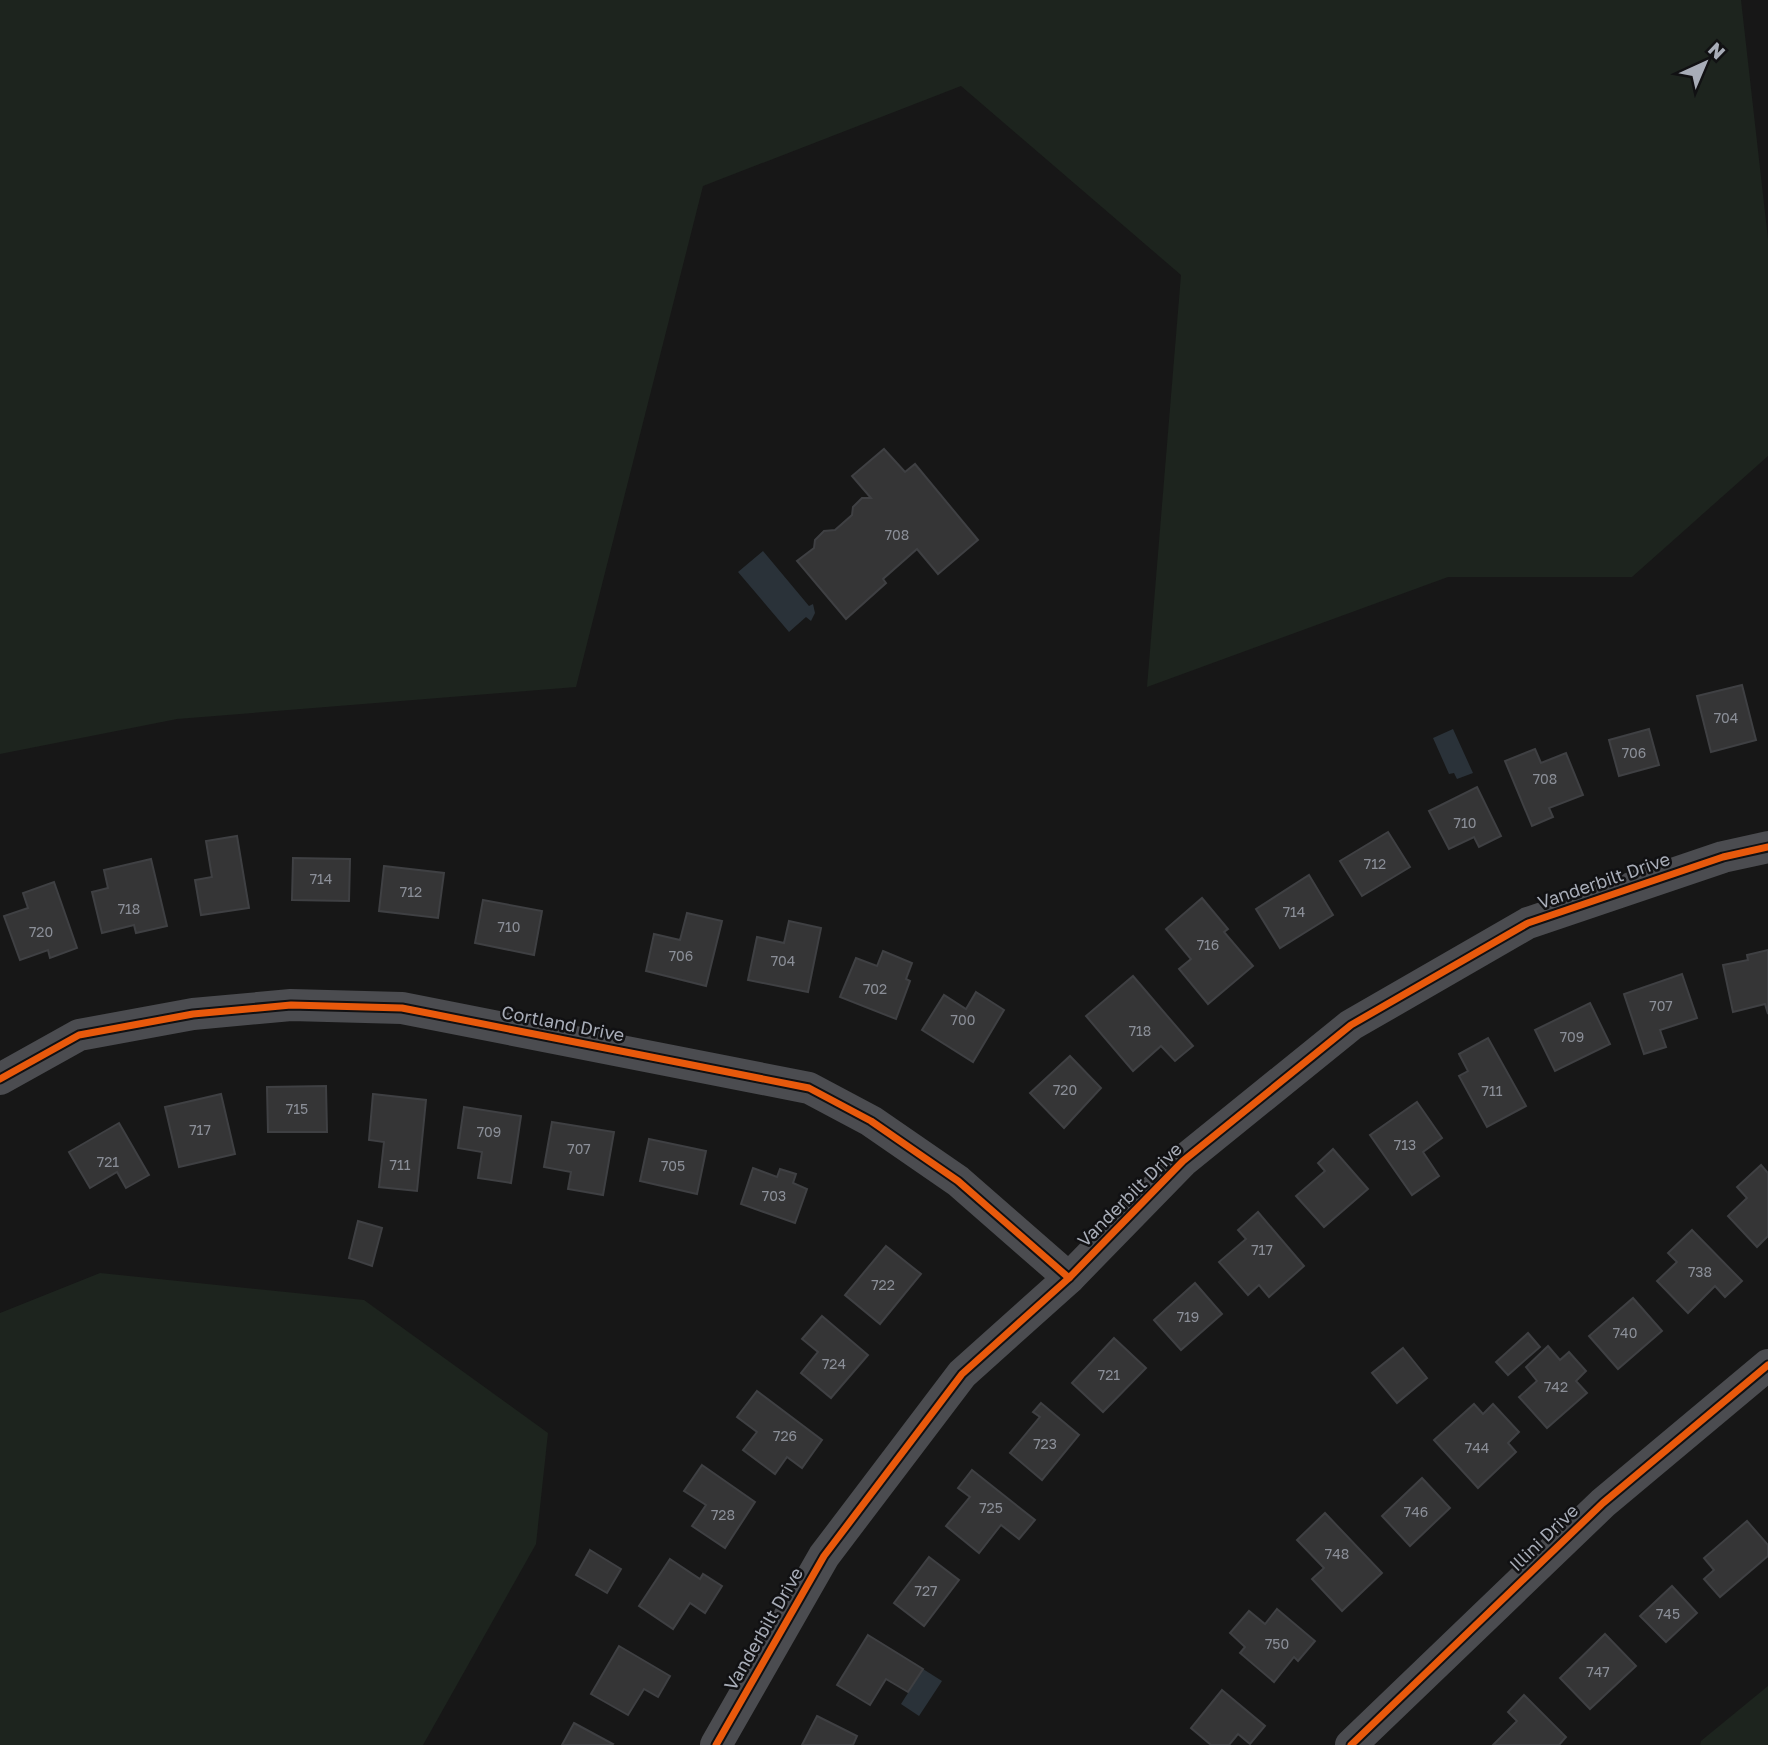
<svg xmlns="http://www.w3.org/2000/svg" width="1768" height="1745" font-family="'Golos Text',sans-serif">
<rect width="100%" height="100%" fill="#171717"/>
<g fill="#1d241e">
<polygon points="0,0 1741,0 1768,239 1768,456 1632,577 1448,577 1147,687 1181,275 961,86 703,186 576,687 177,719 0,754"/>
<polygon points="100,1273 364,1300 548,1433 536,1544 423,1745 0,1745 0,1313"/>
<polygon points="1768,1686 1768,1745 1700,1745 1701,1741"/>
</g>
<g fill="#2a3239">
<polygon points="763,551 809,606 813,604 815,613 811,621 806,617 789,632 738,572"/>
<polygon points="1453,729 1473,773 1457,779 1454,773 1449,774 1433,738"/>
<polygon points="923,1669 942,1681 919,1716 901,1704"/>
</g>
<g fill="#353536" stroke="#3f4043" stroke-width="2">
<polygon points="884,449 905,472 915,464 978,540 938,574 917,549 883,579 886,583 846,619 797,561 814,548 815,540 824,531 835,530 852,515 853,507 862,498 871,498 852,476"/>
<polygon points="1742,685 1756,740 1711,752 1697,696"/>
<polygon points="1649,729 1659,765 1619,776 1609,740"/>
<polygon points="1535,749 1541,763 1566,753 1583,795 1549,808 1553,817 1532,826 1505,761"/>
<polygon points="1477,787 1501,836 1479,847 1474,837 1449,849 1429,811"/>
<polygon points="1388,832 1410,867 1362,896 1340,861"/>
<polygon points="237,836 249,908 201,915 195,880 212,877 206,841"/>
<polygon points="293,858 350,859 349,901 292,900"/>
<polygon points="151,859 167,926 136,933 134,925 102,933 92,892 108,888 104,870"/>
<polygon points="384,866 444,873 438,918 379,911"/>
<polygon points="1309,875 1333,915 1280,948 1256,909"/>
<polygon points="54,882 77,948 50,958 48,950 20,960 4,916 28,908 23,893"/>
<polygon points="1202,898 1228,929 1224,932 1253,966 1208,1004 1179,969 1191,959 1166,929"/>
<polygon points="483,900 542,911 534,955 475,943"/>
<polygon points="687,913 722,921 706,986 646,971 654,934 680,940"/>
<polygon points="789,921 821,928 808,992 748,980 757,937 784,943"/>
<polygon points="1768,950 1768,1014 1765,1004 1733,1012 1723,965 1748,960 1747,955"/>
<polygon points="883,951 912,963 906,979 910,981 896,1019 840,997 856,958 877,966"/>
<polygon points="1682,974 1697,1018 1660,1030 1666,1047 1644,1054 1624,994"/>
<polygon points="1133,976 1193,1046 1175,1061 1161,1046 1133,1071 1086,1016"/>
<polygon points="976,992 1004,1010 973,1062 922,1030 944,995 966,1009"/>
<polygon points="1590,1003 1610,1044 1555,1071 1535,1030"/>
<polygon points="1488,1038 1526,1106 1487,1127 1459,1076 1468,1071 1459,1054"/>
<polygon points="1070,1056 1101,1088 1064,1128 1030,1093"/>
<polygon points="326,1086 327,1132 268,1132 267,1087"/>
<polygon points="221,1094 235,1154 179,1167 165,1107"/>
<polygon points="373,1094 426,1100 417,1191 379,1187 384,1142 369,1140"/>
<polygon points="1417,1102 1442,1138 1423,1152 1439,1176 1412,1195 1370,1135"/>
<polygon points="464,1107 521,1116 511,1183 478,1178 482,1152 458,1148"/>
<polygon points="552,1122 614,1132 603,1195 568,1189 571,1172 544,1167"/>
<polygon points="119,1123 149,1175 126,1188 117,1172 90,1188 69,1152"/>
<polygon points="649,1139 706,1151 697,1194 640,1181"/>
<polygon points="1333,1149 1368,1189 1324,1227 1296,1196 1325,1171 1318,1163"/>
<polygon points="1761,1165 1768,1173 1768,1236 1757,1247 1728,1216 1747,1198 1737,1187"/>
<polygon points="753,1168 777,1177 780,1169 796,1174 793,1183 807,1189 795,1223 741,1204"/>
<polygon points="1258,1212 1304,1266 1269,1297 1259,1285 1248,1295 1219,1262 1246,1239 1238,1230"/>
<polygon points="358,1221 382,1228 372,1266 349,1258"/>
<polygon points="1692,1230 1742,1281 1725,1297 1715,1286 1688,1313 1657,1281 1677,1262 1668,1253"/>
<polygon points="886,1246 921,1274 880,1324 845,1295"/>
<polygon points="1195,1283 1222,1314 1181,1350 1154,1320"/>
<polygon points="1633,1298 1662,1331 1618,1369 1589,1336"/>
<polygon points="822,1316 868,1355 831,1398 801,1373 818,1352 802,1339"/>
<polygon points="1528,1333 1540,1347 1508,1375 1496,1362"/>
<polygon points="1114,1338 1146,1368 1103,1412 1072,1383"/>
<polygon points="1548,1346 1560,1360 1569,1352 1586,1371 1576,1381 1587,1393 1547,1428 1519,1397 1537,1381 1526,1367"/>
<polygon points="1403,1348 1427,1378 1397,1403 1372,1373"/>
<polygon points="757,1391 822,1440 802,1468 787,1457 775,1474 743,1450 757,1432 737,1417"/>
<polygon points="1041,1403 1079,1435 1042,1480 1010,1453 1040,1417 1033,1412"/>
<polygon points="1474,1404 1483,1414 1493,1404 1519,1432 1508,1443 1516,1452 1478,1488 1434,1440"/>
<polygon points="702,1465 755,1502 725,1548 692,1526 706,1505 684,1491"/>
<polygon points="972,1470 1035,1520 1019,1539 1001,1525 979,1553 946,1526 970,1497 958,1488"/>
<polygon points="1422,1478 1450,1508 1410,1546 1382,1516"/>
<polygon points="1325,1513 1382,1573 1342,1611 1312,1579 1324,1568 1297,1540"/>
<polygon points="1747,1521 1768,1545 1768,1556 1720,1597 1704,1579 1714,1570 1704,1558"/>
<polygon points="590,1550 621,1569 607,1593 576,1575"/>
<polygon points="929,1557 959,1580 924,1626 894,1603"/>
<polygon points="670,1559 700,1579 703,1574 722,1586 705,1613 690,1603 673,1629 639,1606"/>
<polygon points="1672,1586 1697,1613 1666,1642 1640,1616"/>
<polygon points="1277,1609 1315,1641 1298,1661 1294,1657 1274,1682 1240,1653 1245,1647 1230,1633 1249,1611 1265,1624"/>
<polygon points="1605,1634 1636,1666 1590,1709 1560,1678"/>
<polygon points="868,1635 923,1669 908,1692 886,1679 870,1705 837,1685"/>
<polygon points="619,1646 670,1676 658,1697 644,1689 628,1715 591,1694"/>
<polygon points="1222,1690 1265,1726 1250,1744 1238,1734 1229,1745 1211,1745 1191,1728"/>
<polygon points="1524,1695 1566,1737 1559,1745 1493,1745 1517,1721 1508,1712"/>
<polygon points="817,1716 857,1736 853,1745 802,1745"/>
<polygon points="574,1723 613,1744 612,1745 562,1745"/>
</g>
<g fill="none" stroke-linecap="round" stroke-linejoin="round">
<g stroke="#4b4c50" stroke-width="32">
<polyline points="0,1079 79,1035 193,1014 291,1005 402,1008 809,1088 871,1121 958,1181 1069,1278"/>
<polyline points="716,1745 824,1556 962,1374 1069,1278 1183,1161 1351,1025 1528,923 1723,857 1768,847"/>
<polyline points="1351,1745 1603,1503 1768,1365"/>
</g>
<defs>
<g id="cycleway">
<polyline points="0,1079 79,1035 193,1014 291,1005 402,1008 809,1088 871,1121 958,1181 1069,1278"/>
<polyline points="716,1745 824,1556 962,1374 1069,1278 1183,1161 1351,1025 1528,923 1723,857 1768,847"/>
<polyline points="1351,1745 1603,1503 1768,1365"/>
</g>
</defs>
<use href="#cycleway" stroke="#111113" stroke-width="11"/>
<use href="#cycleway" stroke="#e8590c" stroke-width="7"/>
</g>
<g text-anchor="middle" stroke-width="5" stroke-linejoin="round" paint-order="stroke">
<g font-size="14" fill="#8b8f98">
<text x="897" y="540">708</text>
<text x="1726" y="723">704</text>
<text x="1634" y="758">706</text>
<text x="1545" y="784">708</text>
<text x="1465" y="828">710</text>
<text x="1375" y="869">712</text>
<text x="321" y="884">714</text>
<text x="411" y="897">712</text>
<text x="129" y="914">718</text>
<text x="1294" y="917">714</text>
<text x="509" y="932">710</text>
<text x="41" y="937">720</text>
<text x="1208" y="950">716</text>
<text x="681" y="961">706</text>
<text x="783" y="966">704</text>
<text x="875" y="994">702</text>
<text x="1661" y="1011">707</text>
<text x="963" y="1025">700</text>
<text x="1140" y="1036">718</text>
<text x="1572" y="1042">709</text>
<text x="1065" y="1095">720</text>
<text x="1492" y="1096">711</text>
<text x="297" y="1114">715</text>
<text x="200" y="1135">717</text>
<text x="489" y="1137">709</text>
<text x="1405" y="1150">713</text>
<text x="579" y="1154">707</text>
<text x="108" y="1167">721</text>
<text x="400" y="1170">711</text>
<text x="673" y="1171">705</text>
<text x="774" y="1201">703</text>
<text x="1262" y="1255">717</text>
<text x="1700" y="1277">738</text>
<text x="883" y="1290">722</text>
<text x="1188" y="1322">719</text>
<text x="1625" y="1338">740</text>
<text x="834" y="1369">724</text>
<text x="1109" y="1380">721</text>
<text x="1556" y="1392">742</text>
<text x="785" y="1441">726</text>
<text x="1045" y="1449">723</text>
<text x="1477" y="1453">744</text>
<text x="991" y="1513">725</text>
<text x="1416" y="1517">746</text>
<text x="723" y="1520">728</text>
<text x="1337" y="1559">748</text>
<text x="926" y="1596">727</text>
<text x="1668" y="1619">745</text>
<text x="1277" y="1649">750</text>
<text x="1598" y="1677">747</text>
</g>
<g font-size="18" fill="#a8adb8" stroke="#111113">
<text transform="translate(1604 881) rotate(-19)" y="6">Vanderbilt Drive</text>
<text transform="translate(563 1024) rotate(11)" y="6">Cortland Drive</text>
<text transform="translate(1130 1195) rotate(-45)" y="6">Vanderbilt Drive</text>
<text transform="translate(1544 1538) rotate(-44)" y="6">Illini Drive</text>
<text transform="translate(764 1629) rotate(-60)" y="6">Vanderbilt Drive</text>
</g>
</g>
<g transform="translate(1705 63) rotate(44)" stroke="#111113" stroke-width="5" paint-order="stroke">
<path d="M0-5L12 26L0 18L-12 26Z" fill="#a8adb8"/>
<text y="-10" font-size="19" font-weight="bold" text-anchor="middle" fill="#a8adb8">N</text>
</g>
</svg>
